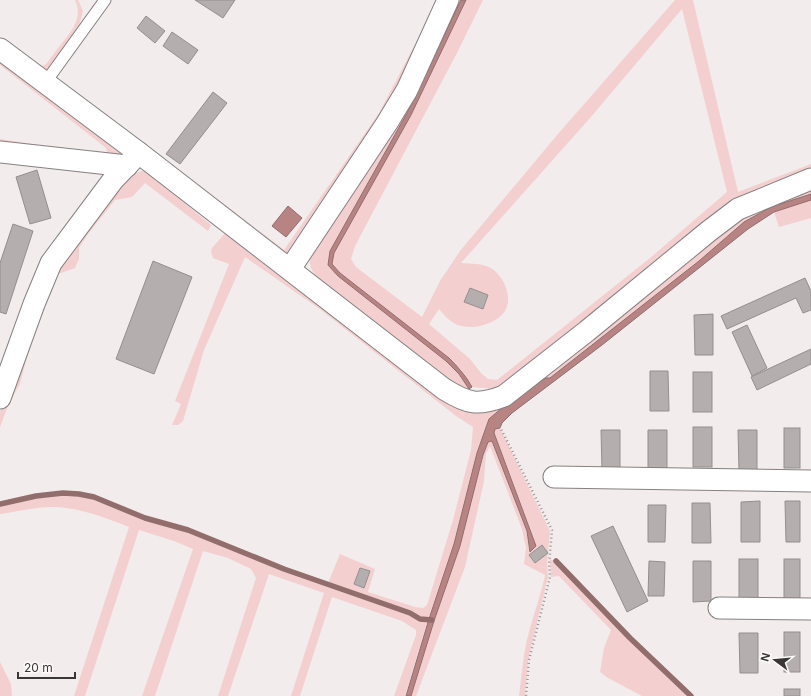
<svg xmlns="http://www.w3.org/2000/svg" width="811" height="696" font-family="Inter,sans-serif">
<rect width="100%" height="100%" fill="#f2ecec"/>
<g fill="#f4cfcf" fill-rule="evenodd">
<path d="M75 0H78L83 11 79 26 47 72 0 43V38L34 64 43 66 47 63C51 58 54 53 58 48 70 33 84 19 75 0Z"/>
<polygon points="455,0 461,0 407,113 336,240 328,265 338,276 446,361 459,374 469,389 464,390 449,384 317,279 311,268 309,258"/>
<path d="M466 0H483L457 53 355 246 351 259 356 267 422 317 440 281 460 251 558 134 675 0H693L738 192 811 164V173L759 193 497 389 472 387 462 371 449 358 340 273 332 264 334 253 411 115ZM682 9 727 192 650 258 497 380 488 379 481 373 470 359 429 324 439 309C444 315 450 322 458 325 472 330 496 325 505 311 513 297 504 276 491 268 482 263 471 264 461 263L591 117Z"/>
<polygon points="438,1 382,122 288,255 283,255 196,187 201,187 284,250 379,113"/>
<polygon points="0,56 114,145 126,157 0,148 0,139 64,149 100,153 107,152 106,148 96,140 0,65"/>
<polygon points="141,171 146,171 211,225 208,231 145,183 132,197 115,200 88,234 79,248 79,259 75,268 58,274 33,333 20,384 9,403 0,427 0,412 11,382 57,267 125,179"/>
<polygon points="811,186 811,194 771,207 744,222 699,261 598,341 550,378 489,419 477,453 454,544 430,617 421,617 410,612 328,583 340,554 375,569 368,592 415,607 423,608 427,605 453,520 471,450 473,427 456,416 321,310 245,257 204,350 183,421 178,425 172,425 181,404 175,401 229,264 213,258 211,251 212,248 226,232 475,410 735,218"/>
<polygon points="811,200 811,218 779,227 774,212"/>
<path d="M500 428 550 531 547 564 548 577 528 660 525 696H519C522 675 523 653 529 632 534 613 541 595 545 575L524 564 526 548 522 529 490 446 486 454 484 481 465 567 416 696H411L434 621 460 546 483 455 488 442 492 441 527 531 530 551 536 546 494 433 495 429Z"/>
<path d="M63 495H79L93 498 144 519 188 531 284 570 409 614 420 620H428L405 696H394L416 635V630L402 621 332 597 300 696H291L324 593 269 574 228 696H218L256 578 251 569 228 558 203 551 155 696H142L193 549 174 541 139 530 85 696H74L129 527C106 518 81 508 55 507 37 506 18 512 0 514V505L36 497Z"/>
<polygon points="550,559 555,561 629,639 689,696 642,696 608,678 600,672 604,648 611,630 559,576 551,577"/>
<polygon points="0,662 11,684 12,696 0,696"/>
</g>
<g fill="#b78483" stroke="#916d6c">
<path d="M461 0H466L411 115 334 253 332 264 340 273 449 358C458 367 466 376 472 387L469 389 459 374 446 361 338 276 328 265 330 251 407 113Z"/>
<polygon points="811,194 811,200 774,212 748,229 602,345 512,413 502,423 500,428 495,429 494,433 536,546 530,552 527,531 492,441 488,442 483,455 460,546 434,621 411,696 406,696 429,619 454,544 477,453 489,419 517,395 546,378 550,378 699,261 744,222 771,207"/>
<polygon points="288,206 302,218 286,237 272,226"/>
</g>
<g fill="none" stroke-linecap="round" stroke-linejoin="round">
<g stroke="#916d6c" stroke-width="5.5">
<polyline points="0,504 36,496 63,493 79,494 94,497 145,518 188,530 284,569 410,613 420,619 432,620"/>
<polyline points="556,561 630,638 691,696"/>
</g>
</g>
<g fill="#b4aeae" stroke="#948f8f">
<polygon points="195,0 235,0 223,18"/>
<polygon points="146,16 165,31 155,43 137,28"/>
<polygon points="172,32 198,50 188,64 163,46"/>
<polygon points="213,92 227,103 180,164 166,154"/>
<polygon points="37,170 51,218 30,224 16,177"/>
<polygon points="13,224 33,231 6,314 0,312 0,263"/>
<polygon points="153,261 192,277 154,374 116,359"/>
<polygon points="805,278 811,291 811,310 803,313 796,298 727,329 721,316"/>
<polygon points="470,288 488,295 483,309 464,302"/>
<polygon points="713,314 713,355 695,355 694,315"/>
<polygon points="747,325 767,368 752,376 732,332"/>
<polygon points="811,349 811,364 757,390 751,377"/>
<polygon points="650,371 668,371 669,411 650,411"/>
<rect x="693" y="372" width="19" height="40"/>
<rect x="693" y="427" width="19" height="40"/>
<rect x="784" y="428" width="16" height="40"/>
<polygon points="601,430 620,430 620,470 602,470"/>
<polygon points="648,430 667,430 667,469 648,470"/>
<polygon points="738,430 757,430 757,470 739,470"/>
<polygon points="760,501 760,542 741,542 741,502"/>
<polygon points="785,501 800,501 800,542 786,542"/>
<polygon points="692,503 710,503 711,543 692,543"/>
<polygon points="648,505 666,505 665,542 648,542"/>
<polygon points="613,526 648,601 627,612 591,536"/>
<polygon points="542,545 548,553 535,563 529,555"/>
<rect x="739" y="559" width="19" height="40"/>
<rect x="784" y="559" width="16" height="40"/>
<polygon points="649,561 665,562 664,596 648,596"/>
<polygon points="693,561 711,561 711,601 693,602"/>
<polygon points="360,568 370,571 364,588 354,584"/>
<rect x="784" y="632" width="16" height="40"/>
<polygon points="739,633 758,633 758,673 740,673"/>
<rect x="784" y="689" width="16" height="7"/>
</g>
<g fill="none" stroke-linecap="round" stroke-linejoin="round">
<defs>
<polyline id="lane" points="45,83 105,0"/>
<g id="street">
<path d="M0 49 139 153 444 389C468 404 478 406 504 396L587 331 709 231 738 209 811 179"/>
<polyline points="0,152 127,166"/>
<polyline points="290,269 387,123 407,90 448,0"/>
<polyline points="0,398 34,304 51,263 113,180 139,153"/>
<polyline points="554,477 811,481"/>
<polyline points="719,608 811,609"/>
</g>
</defs>
<use href="#lane" stroke="#868181" stroke-width="13"/>
<use href="#street" stroke="#868181" stroke-width="23"/>
<polyline stroke="#989493" stroke-width="2.5" stroke-dasharray="1 3" stroke-linecap="butt" points="496,419 552,530 549,564 550,577 529,660 526,696"/>
<use href="#lane" stroke="#fff" stroke-width="11"/>
<use href="#street" stroke="#fff" stroke-width="21"/>
</g>
<g transform="translate(775 660) rotate(286)" stroke="#fffafa" stroke-width="3" paint-order="stroke">
<path d="M0-3L7 15L0 10L-7 15Z" fill="#393736"/>
<text y="-6" font-size="11" font-weight="bold" text-anchor="middle" fill="#393736">N</text>
</g>
<path d="M18 672v6h57v-6" fill="none" stroke="#393736" stroke-width="2"/>
<text x="24" y="672" font-size="12" fill="#393736" stroke="#fffafa" stroke-width="3" paint-order="stroke">20 m</text>
</svg>
